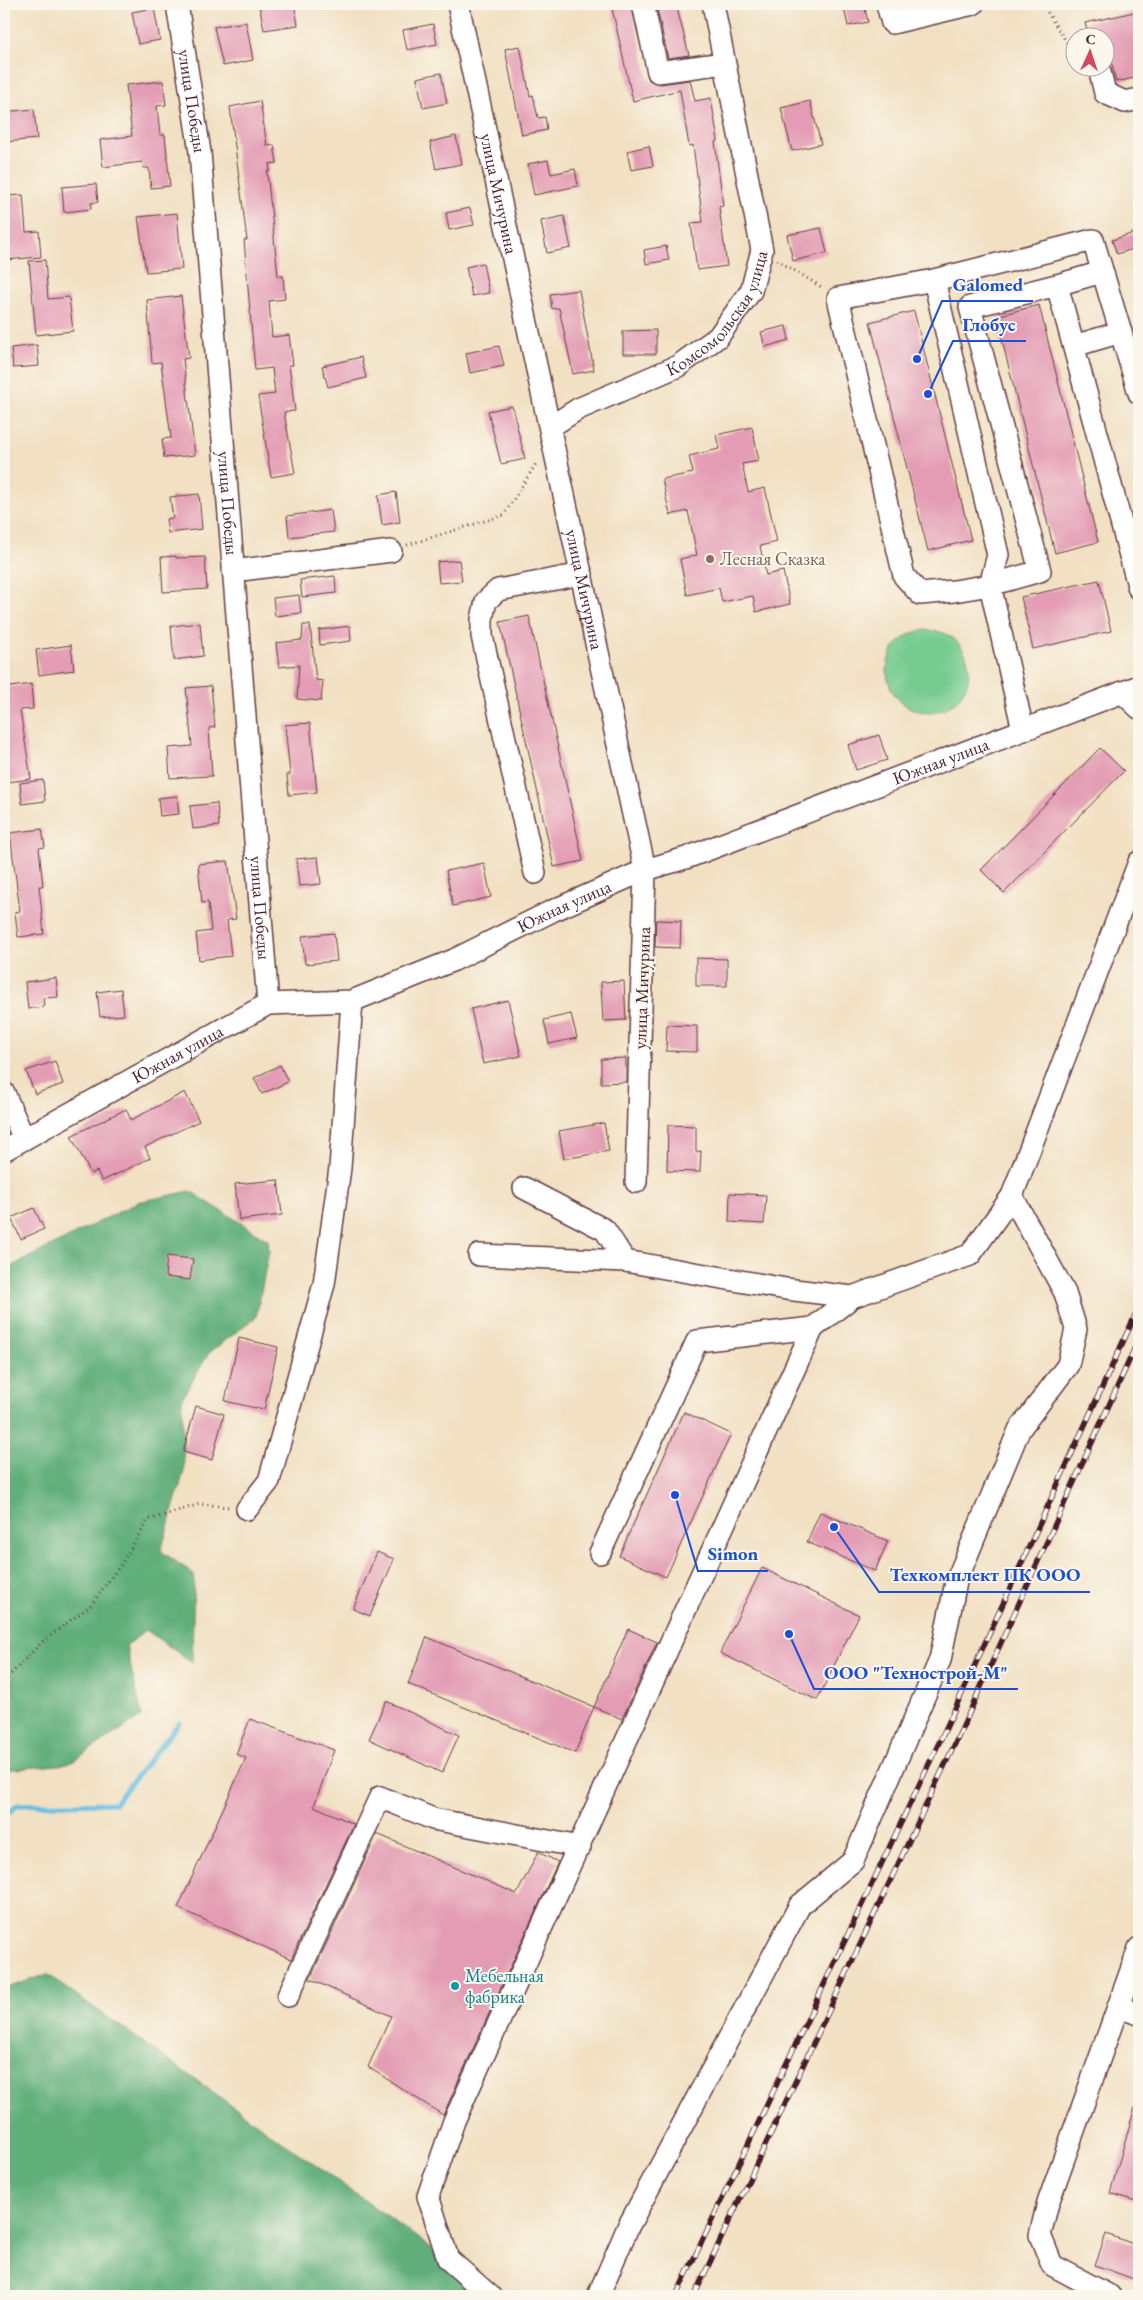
<svg xmlns="http://www.w3.org/2000/svg" width="1143" height="2300" font-family="'EB Garamond',serif">
<rect width="100%" height="100%" fill="#fbf7ec"/>
<filter id="ink" filterUnits="userSpaceOnUse"><feTurbulence type="fractalNoise" baseFrequency=".02" numOctaves="2"/><feDisplacementMap in="SourceGraphic" scale="10" xChannelSelector="R" yChannelSelector="G"/><feConvolveMatrix kernelMatrix="1 2 1 2 8 2 1 2 1" color-interpolation-filters="sRGB"/></filter>
<filter id="wash" filterUnits="userSpaceOnUse"><feTurbulence type="fractalNoise" baseFrequency=".0096" numOctaves="4" result="noise"/><feDisplacementMap in="SourceGraphic" scale="20" xChannelSelector="R" yChannelSelector="G"/><feGaussianBlur stdDeviation="1.12" result="paint"/><feColorMatrix in="noise" values="0 0 0 0 0 0 0 0 0 0 0 0 0 0 0 0 0 1.4 0 .05"/><feComposite in="paint" operator="in"/></filter>
<g filter="url(#wash)">
<rect width="100%" height="100%" fill="#f1e0c2"/>
<circle fill="#76cb90" stroke="#60755e" cx="928" cy="671" r="41"/>
<g fill="#60af7a" stroke="#556752">
<polygon points="190,1191 268,1240 269,1251 256,1317 209,1353 182,1398 184,1471 161,1551 194,1574 192,1663 146,1630 126,1646 142,1716 68,1764 4,1770 4,1270 138,1202"/>
<polygon points="47,1974 499,2296 4,2296 4,1989"/>
</g>
<g fill="none" stroke-linecap="round" stroke-linejoin="round">
<polyline stroke="#64bde1" stroke-width="5" points="4,1818 17,1805 115,1803 179,1723"/>
</g>
<g id="blocks">
<g fill="#e39cb4">
<polygon points="259,4 294,4 298,25 264,30"/>
<polygon points="611,4 631,4 649,80 660,84 690,80 695,101 711,98 718,141 715,142 723,206 719,207 727,266 697,270 691,223 703,222 693,145 689,146 680,90 633,101"/>
<polygon points="656,4 676,4 689,55 668,58"/>
<polygon points="843,4 864,4 868,22 848,26"/>
<polygon points="154,8 160,40 138,44 132,12"/>
<polygon points="1139,11 1139,77 1116,82 1106,38 1089,38 1085,23"/>
<polygon points="246,22 253,60 223,66 214,27"/>
<polygon points="433,24 437,44 407,50 403,30"/>
<polygon points="520,46 530,96 533,95 538,118 545,117 547,130 522,135 505,49"/>
<polygon points="441,73 447,103 423,108 417,78"/>
<polygon points="163,81 166,105 157,106 160,135 165,135 170,186 151,188 149,168 143,168 142,162 103,167 100,140 132,136 126,85"/>
<polygon points="260,101 267,146 274,145 277,163 269,164 270,171 267,171 278,276 283,276 285,299 269,301 272,337 289,335 293,365 289,365 295,411 284,412 295,473 271,477 258,396 275,394 272,368 255,370 244,240 247,240 230,107"/>
<polygon points="810,101 821,144 792,151 781,108"/>
<polygon points="34,109 37,139 4,142 4,112"/>
<polygon points="456,136 462,164 436,169 430,142"/>
<polygon points="649,146 653,166 631,170 627,151"/>
<polygon points="548,160 551,174 575,169 578,186 534,195 528,164"/>
<polygon points="96,184 98,202 91,203 91,209 64,212 62,187"/>
<polygon points="23,195 26,232 39,231 41,257 5,260 4,196"/>
<polygon points="470,208 474,225 449,230 446,213"/>
<polygon points="177,213 182,269 146,272 138,217"/>
<polygon points="564,216 571,248 547,253 541,221"/>
<polygon points="821,228 827,253 793,261 787,235"/>
<polygon points="1137,232 1139,247 1117,254 1112,240"/>
<polygon points="666,246 669,260 646,264 644,250"/>
<polygon points="45,260 48,299 69,297 73,331 36,335 29,261"/>
<polygon points="483,263 489,293 472,296 466,267"/>
<polygon points="579,290 594,370 573,374 559,308 552,309 550,294"/>
<polygon points="181,296 189,358 183,359 195,455 164,458 162,439 171,438 161,362 152,363 147,300"/>
<polygon points="1039,305 1098,542 1055,553 996,316"/>
<polygon points="914,311 971,540 928,551 870,322"/>
<polygon points="786,326 789,340 765,347 761,332"/>
<polygon points="656,330 656,354 623,354 623,331"/>
<polygon points="37,345 39,366 13,368 11,348"/>
<polygon points="499,346 504,366 470,373 466,353"/>
<polygon points="361,357 366,378 328,387 322,366"/>
<polygon points="512,406 525,459 501,464 488,411"/>
<polygon points="752,427 759,461 742,464 748,492 765,488 777,542 760,546 766,575 783,571 790,604 756,612 753,596 722,602 719,588 687,595 680,559 697,555 688,511 670,515 662,479 693,473 689,456 719,449 716,435"/>
<polygon points="396,492 400,522 382,525 378,495"/>
<polygon points="199,494 202,529 168,533 166,519 173,518 170,497"/>
<polygon points="331,510 334,532 289,537 287,516"/>
<polygon points="176,556 176,558 205,557 207,589 163,592 161,557"/>
<polygon points="459,560 462,581 439,583 437,562"/>
<polygon points="335,576 336,593 302,597 300,580"/>
<polygon points="1099,580 1111,631 1033,649 1021,597"/>
<polygon points="299,595 301,613 275,616 273,598"/>
<polygon points="529,616 583,861 554,867 500,622"/>
<polygon points="200,623 203,656 174,660 171,626"/>
<polygon points="303,625 310,625 316,680 323,681 321,701 297,699 299,665 279,667 276,643 302,640"/>
<polygon points="350,626 351,641 320,645 319,630"/>
<polygon points="71,645 74,670 39,675 36,650"/>
<polygon points="31,684 33,709 20,710 31,779 7,782 4,759 4,688"/>
<polygon points="211,686 215,727 209,728 212,776 170,778 168,748 192,746 186,688"/>
<polygon points="310,723 317,792 289,795 287,775 290,775 285,725"/>
<polygon points="879,735 887,760 856,770 848,745"/>
<polygon points="1100,748 1124,771 1004,893 981,870"/>
<polygon points="43,780 45,801 22,804 20,783"/>
<polygon points="177,796 179,814 160,816 158,798"/>
<polygon points="217,803 219,826 193,829 190,806"/>
<polygon points="42,829 45,847 39,848 43,886 39,886 44,934 18,937 15,912 20,911 10,833"/>
<polygon points="318,857 321,884 299,886 296,859"/>
<polygon points="228,861 236,919 227,920 231,956 199,960 196,933 211,931 208,902 202,903 198,864"/>
<polygon points="484,863 491,897 453,906 446,871"/>
<polygon points="656,920 681,921 680,948 655,947"/>
<polygon points="334,933 337,961 305,964 302,936"/>
<polygon points="696,958 727,959 727,986 696,986"/>
<polygon points="56,978 58,997 43,998 44,1007 28,1009 25,982"/>
<polygon points="624,981 626,1020 603,1021 601,982"/>
<polygon points="121,989 124,1015 100,1017 97,992"/>
<polygon points="508,1000 521,1056 483,1064 471,1009"/>
<polygon points="571,1014 577,1038 549,1044 544,1020"/>
<polygon points="667,1025 697,1026 697,1052 666,1051"/>
<polygon points="626,1058 626,1082 601,1083 601,1059"/>
<polygon points="55,1061 63,1084 35,1094 26,1071"/>
<polygon points="280,1065 288,1082 262,1094 254,1078"/>
<polygon points="185,1092 199,1121 145,1147 150,1158 136,1165 102,1181 97,1171 91,1174 71,1136 126,1109 131,1120"/>
<polygon points="604,1123 609,1151 564,1159 559,1131"/>
<polygon points="668,1125 696,1126 696,1152 701,1151 700,1172 667,1171"/>
<polygon points="278,1180 282,1215 239,1220 235,1184"/>
<polygon points="730,1193 766,1195 764,1224 729,1222"/>
<polygon points="34,1208 44,1229 21,1239 11,1218"/>
<polygon points="167,1256 193,1259 190,1280 165,1277"/>
<polygon points="239,1338 278,1347 264,1410 225,1401"/>
<polygon points="196,1406 224,1414 212,1460 183,1452"/>
<polygon points="684,1412 731,1434 666,1577 619,1556"/>
<polygon points="820,1512 888,1541 875,1571 807,1542"/>
<polygon points="377,1552 394,1559 370,1616 353,1609"/>
<polygon points="762,1568 859,1615 817,1700 720,1653"/>
<polygon points="628,1629 657,1642 622,1719 594,1707"/>
<polygon points="427,1637 594,1707 575,1753 408,1684"/>
<polygon points="386,1701 459,1735 442,1773 369,1739"/>
<polygon points="250,1719 334,1750 314,1806 354,1824 291,1959 178,1908 246,1758 236,1754"/>
<polygon points="377,1834 517,1894 538,1852 558,1862 443,2115 368,2067 391,2016 310,1979"/>
<polygon points="1135,2107 1139,2107 1139,2202 1110,2193"/>
<polygon points="1106,2234 1139,2246 1139,2281 1095,2265"/>
</g>
</g>
</g>
<g filter="url(#ink)">
<use href="#blocks" fill-opacity="0" stroke="#633c42" stroke-width="1"/>
<g fill="none" stroke-linecap="round" stroke-linejoin="round">
<defs>
<g id="minor">
<path id="s1" d="M177 4 200 152 268 1004"/>
<path id="s2" d="M458 4 645 870 636 1182"/>
<polyline points="643,4 658,72 724,63"/>
<polyline points="887,4 892,23 973,4"/>
<polyline points="1099,68 1105,93 1125,102 1139,99"/>
<polyline points="934,280 998,555 990,585 954,591 920,594 904,576 838,298 934,280 1093,240 1139,393"/>
<polyline points="1057,285 1102,272"/>
<polyline points="1074,346 1121,332"/>
<path id="s3" d="M550 427 578 409 678 366 718 337 751 291 762 250 713 4"/>
<polyline points="233,571 391,551"/>
<polyline points="1122,692 1139,708"/>
<polyline points="1023,730 990,585 1040,571 970,307 1057,285 1139,589"/>
<polyline points="535,873 482,636 482,619 486,601 498,590 582,574"/>
<polyline points="4,1093 24,1139"/>
<path id="s4" d="M4 1150 268 1004 352 1001 454 960 552 911 645 870 686 858 1139 686"/>
<polyline points="524,1188 605,1230 625,1261"/>
<polyline points="479,1255 625,1261 786,1289 852,1297"/>
<polyline points="247,1509 269,1481 324,1284 340,1168 352,1001"/>
<polyline points="600,1553 697,1341 813,1328"/>
<polyline points="288,1996 380,1797 433,1819 580,1847"/>
<polyline points="1118,2007 1139,2014"/>
<polyline points="490,2296 448,2259 428,2196 454,2121 813,1328 852,1297 970,1255 1012,1196 1139,862"/>
<polyline points="598,2296 628,2227 800,1905 853,1861 940,1660 956,1582 1019,1430 1068,1365 1076,1329 1065,1293 1012,1196"/>
<polyline points="1110,2296 1052,2265 1040,2235 1048,2203 1139,1948"/>
</g>
</defs>
<use href="#minor" stroke="#633c42" stroke-width="24"/>
<g stroke="#633c42" stroke-width="3" stroke-dasharray="1 4" stroke-linecap="butt">
<polyline points="1042,4 1076,57"/>
<polyline points="777,260 823,288"/>
<polyline points="407,545 504,515 537,462"/>
<polyline points="4,1681 43,1641 91,1605 122,1563 148,1520 200,1504 229,1507"/>
</g>
<use href="#minor" stroke="#fff" stroke-width="21"/>
<defs>
<g id="rail">
<polyline points="676,2296 946,1728 1139,1307"/>
<polyline points="694,2296 960,1733 1139,1339"/>
</g>
</defs>
<use href="#rail" stroke="#4a1f2b" stroke-width="5.5"/>
<use href="#rail" stroke="#fbf7ec" stroke-width="4" stroke-dasharray="11" stroke-linecap="butt"/>
</g>
</g>
<circle fill="#8d6e63" stroke="#fbf7ec" stroke-width="2" cx="710" cy="559" r="5"/>
<circle fill="#0f9aa8" stroke="#fbf7ec" stroke-width="2" cx="455" cy="1986" r="5"/>
<g text-anchor="middle" stroke-width="4" stroke-linejoin="round" paint-order="stroke">
<g font-size="18" fill="#4a1f2b" stroke="#fbf7ec">
<text dy="6" stroke="none"><textPath href="#s1" startOffset="98">улица Победы</textPath></text>
<text dy="6" stroke="none"><textPath href="#s2" startOffset="194">улица Мичурина</textPath></text>
<text dy="6" stroke="none"><textPath href="#s3" startOffset="210">Комсомольская улица</textPath></text>
<text dy="6" stroke="none"><textPath href="#s1" startOffset="502">улица Победы</textPath></text>
<text dy="6" stroke="none"><textPath href="#s2" startOffset="599">улица Мичурина</textPath></text>
<text dy="6" stroke="none"><textPath href="#s4" startOffset="1022">Южная улица</textPath></text>
<text dy="6" stroke="none"><textPath href="#s1" startOffset="908">улица Победы</textPath></text>
<text dy="6" stroke="none"><textPath href="#s4" startOffset="618">Южная улица</textPath></text>
<text transform="translate(642 988) rotate(-88)" y="6">улица Мичурина</text>
<text dy="6" stroke="none"><textPath href="#s4" startOffset="198">Южная улица</textPath></text>
</g>
<g font-size="18" fill="#785e54" stroke="#fbf7ec" text-anchor="start">
<text x="720" y="565">Лесная Сказка</text>
</g>
<g font-size="18" fill="#0d838f" stroke="#fbf7ec" text-anchor="start">
<text x="465" y="1982">Мебельная<tspan x="465" dy="21">фабрика</tspan></text>
</g>
</g>
<path fill="none" stroke="#1d4ed8" stroke-width="2" d="M917 359L942 301H1033M928 394L953 341H1026M675 1495L698 1571H768M834 1527L879 1592H1090M789 1634L814 1689H1018"/>
<g fill="#1d4ed8" stroke="#fbf7ec" stroke-width="2">
<circle cx="917" cy="359" r="5"/>
<circle cx="928" cy="394" r="5"/>
<circle cx="675" cy="1495" r="5"/>
<circle cx="834" cy="1527" r="5"/>
<circle cx="789" cy="1634" r="5"/>
</g>
<g font-size="19" text-anchor="middle" font-weight="bold" fill="#1d4ed8" stroke="#fbf7ec" stroke-width="4" stroke-linejoin="round" paint-order="stroke">
<text x="988" y="291">Galomed</text>
<text x="989" y="331">Глобус</text>
<text x="733" y="1560">Simon</text>
<text x="985" y="1581">Техкомплект ПК ООО</text>
<text x="916" y="1679">ООО "Технострой-М"</text>
</g>
<rect width="1143" height="2300" fill="none" stroke="#fbf7ec" stroke-width="20"/>
<g transform="translate(1090 52) rotate(3)"><circle r="24" fill="#fbf7ec" stroke="#b4a19f"/>
<path d="M0-4L9 19L0 12L-9 19Z" fill="#d1495b"/>
<text y="-8" font-size="14" font-weight="bold" text-anchor="middle" fill="#4a1f2b">С</text>
</g>
</svg>
